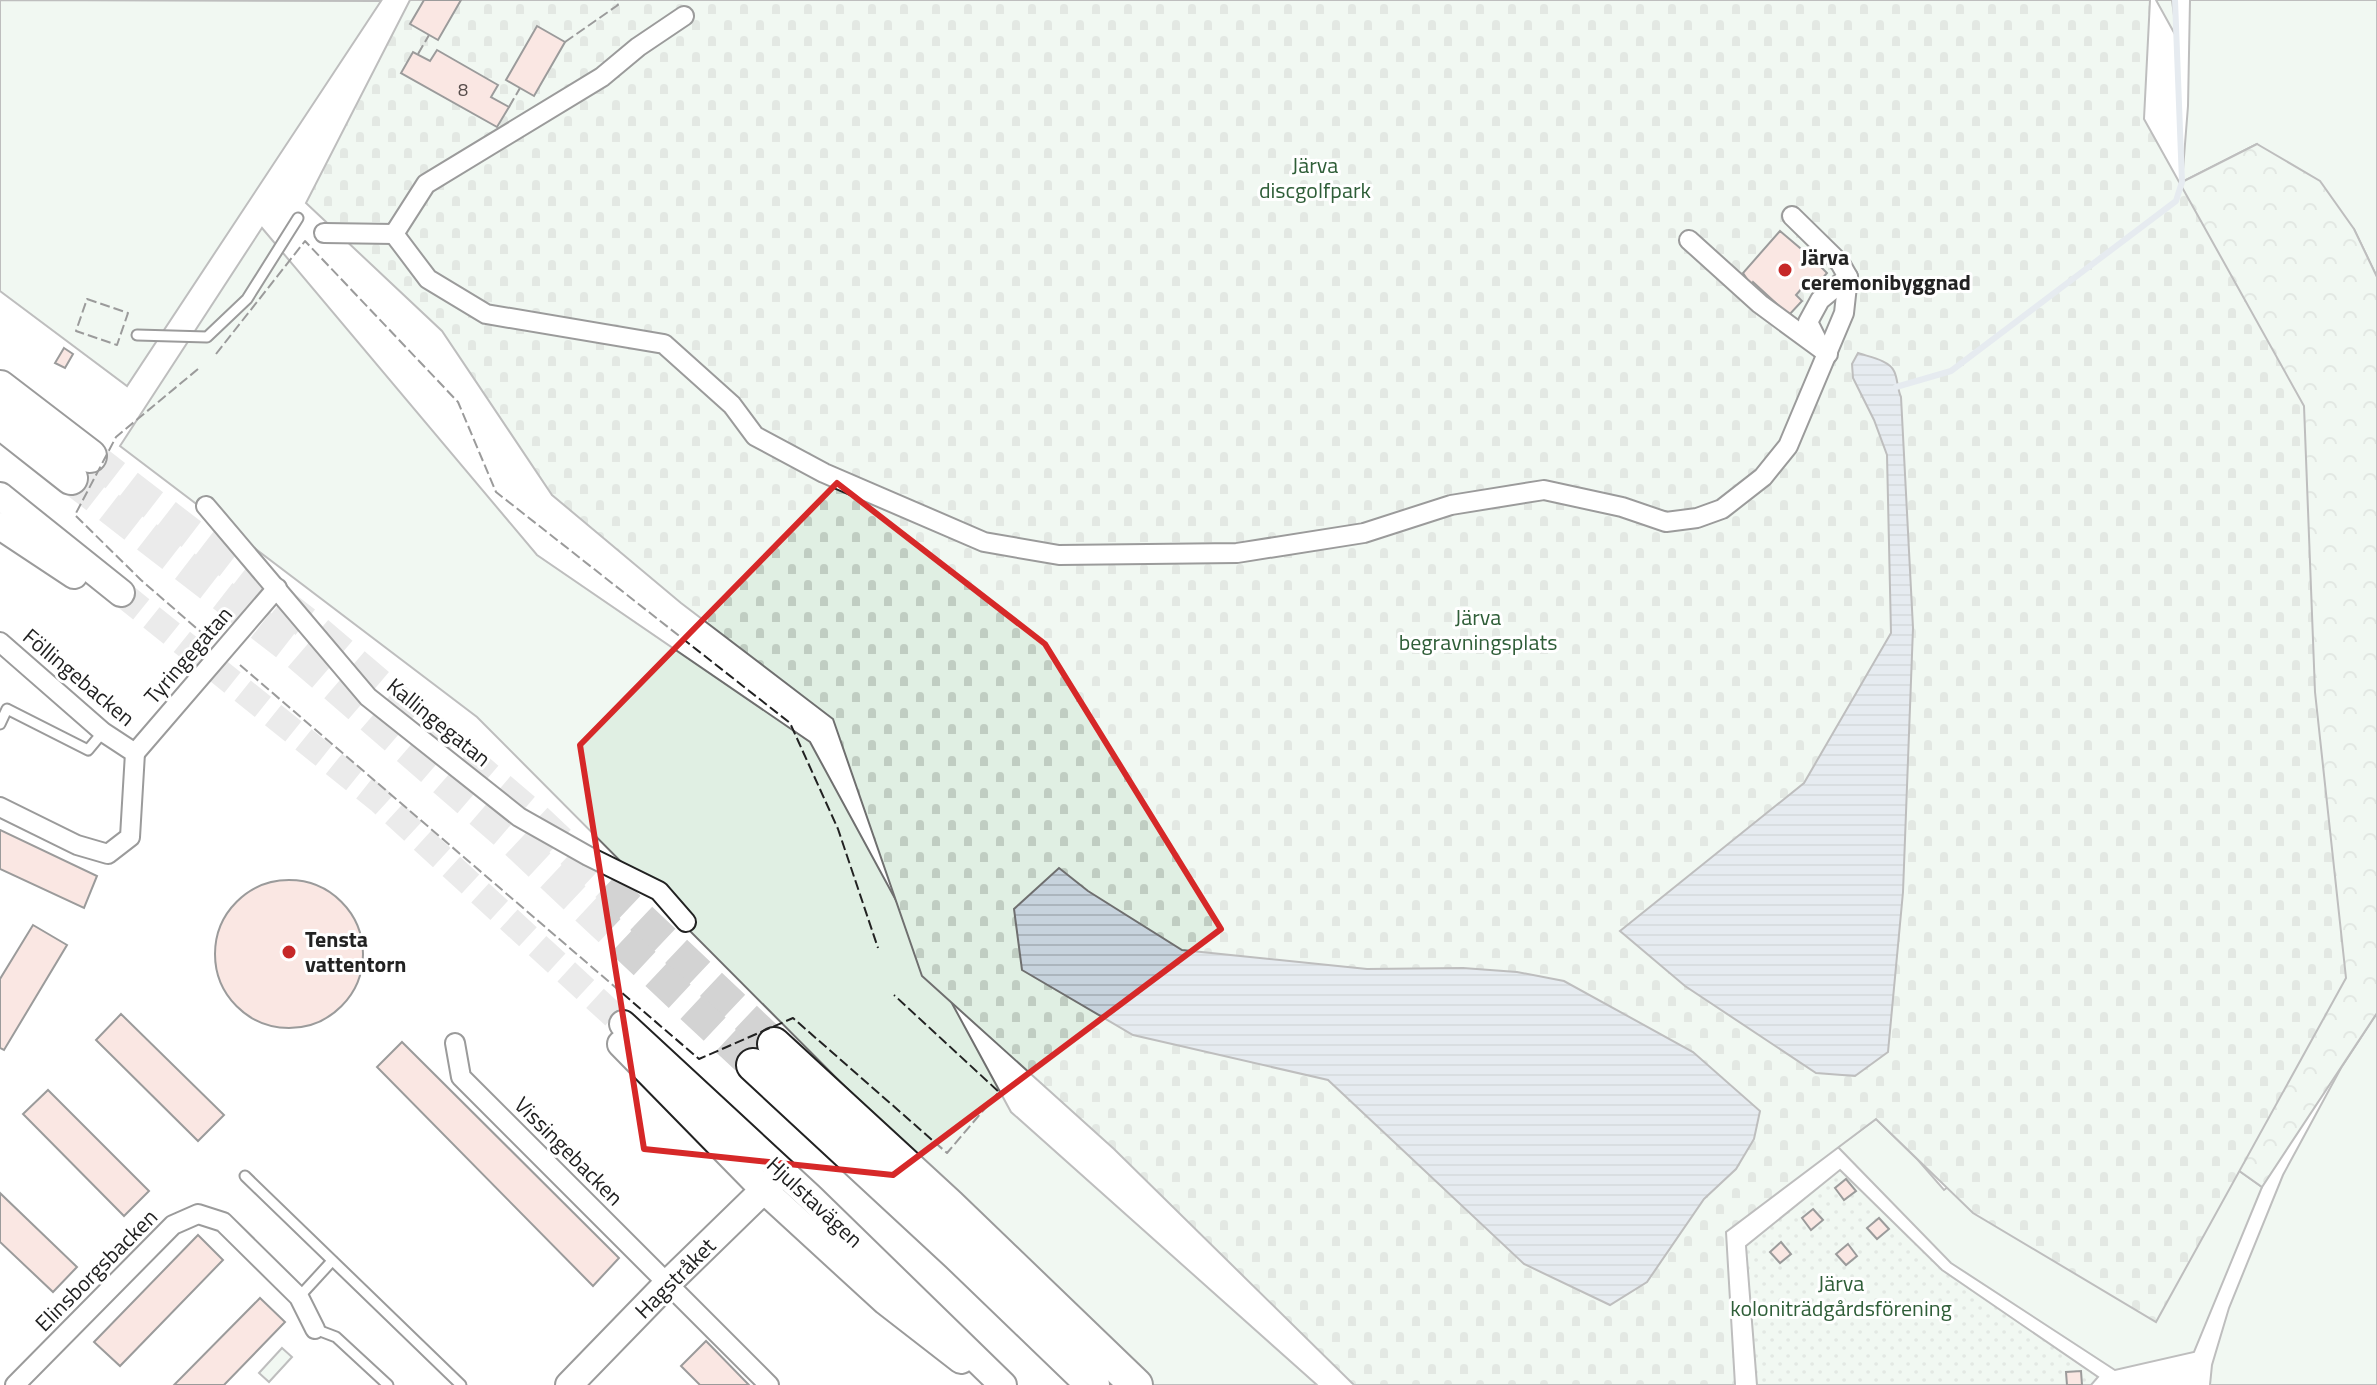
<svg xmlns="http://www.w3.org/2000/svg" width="2377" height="1385" font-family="'Titillium Web',sans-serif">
<defs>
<pattern id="forest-crowns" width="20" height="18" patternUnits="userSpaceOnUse" patternTransform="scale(2)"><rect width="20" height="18" fill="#e0efe3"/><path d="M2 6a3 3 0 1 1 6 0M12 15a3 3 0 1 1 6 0" fill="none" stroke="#c0cdc2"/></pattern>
<pattern id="cemetery-stones" width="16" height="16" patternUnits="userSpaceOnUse" patternTransform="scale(2)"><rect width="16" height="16" fill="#e0efe3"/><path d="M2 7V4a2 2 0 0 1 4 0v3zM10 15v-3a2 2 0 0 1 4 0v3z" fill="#c0cdc2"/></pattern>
<pattern id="garden-dots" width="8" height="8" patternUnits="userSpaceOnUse" patternTransform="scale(2)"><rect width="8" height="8" fill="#e0efe3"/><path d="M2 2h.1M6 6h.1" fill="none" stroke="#c0cdc2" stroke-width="1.8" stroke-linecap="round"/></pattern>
<pattern id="water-rules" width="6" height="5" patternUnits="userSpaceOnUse" patternTransform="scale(2)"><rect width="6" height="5" fill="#c7d3dd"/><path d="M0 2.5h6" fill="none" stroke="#abb5bd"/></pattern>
</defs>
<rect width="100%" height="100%" fill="#fff"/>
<g fill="#e0efe3" stroke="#6f6f6f" stroke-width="2">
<polygon points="0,0 381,1 127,386 0,291"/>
<polygon points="2156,0 2172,0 2177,38"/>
<polygon points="2190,0 2377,0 2377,277 2354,229 2257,144 2182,182 2188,106"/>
<polygon points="262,228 537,555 810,742 1011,1112 1317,1385 1142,1385 477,717 120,446"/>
<polygon points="2377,1013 2377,1385 2210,1385 2212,1365 2229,1308 2283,1175 2341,1068"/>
<polygon points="2049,1110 2197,1141 2262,1187 2194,1352 2115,1370 1951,1263 1838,1147 1876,1119 1918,1160 1944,1190"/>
<polygon points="282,1348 292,1357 269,1382 259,1373"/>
</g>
<polygon fill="url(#forest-crowns)" stroke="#6f6f6f" stroke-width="2" points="2257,144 2320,181 2354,229 2377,277 2377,1013 2262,1187 2197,1141 2141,229 2182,182"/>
<polygon fill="url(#cemetery-stones)" stroke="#6f6f6f" stroke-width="2" points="410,0 2150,0 2144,119 2304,406 2315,692 2346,978 2156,1322 1973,1213 1876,1119 1726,1232 1735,1385 1354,1385 1114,1149 922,976 833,719 681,603 552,495 442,331 306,203"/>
<polygon fill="url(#garden-dots)" stroke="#6f6f6f" stroke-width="2" points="1840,1170 1942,1270 2098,1377 2091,1385 1757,1385 1746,1246"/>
<g fill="url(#water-rules)" stroke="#6f6f6f" stroke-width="2">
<path d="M1858 353C1869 357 1889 360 1894 371 1898 379 1897 388 1901 397L1913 628 1903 892 1888 1052 1855 1076 1816 1073 1685 986 1620 931 1804 783 1891 633 1887 455 1874 420 1853 378 1852 364Z"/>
<polygon points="1059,868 1088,891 1182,950 1367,969 1463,968 1517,972 1564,981 1693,1052 1760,1111 1754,1139 1736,1169 1704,1199 1647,1282 1610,1305 1524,1264 1328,1080 1133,1035 1022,970 1014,909"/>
</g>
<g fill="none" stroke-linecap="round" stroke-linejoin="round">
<polyline stroke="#c7d3dd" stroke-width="6" points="1896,387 1951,371 2176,201 2182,182 2175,0"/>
</g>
<g fill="#f3c9c0" stroke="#222" stroke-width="2">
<polygon points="424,0 461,0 438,40 410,24"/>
<polygon points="537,26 565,42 534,96 506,80"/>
<polygon points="437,50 498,85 491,97 509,107 497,127 401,73 413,52 430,61"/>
<polygon points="1780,231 1813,259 1816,257 1824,264 1821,267 1827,273 1816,286 1809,280 1796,295 1802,301 1789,315 1776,307 1778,305 1753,282 1751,285 1743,273"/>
<polygon points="64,348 73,354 65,368 55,363"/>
<polygon points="0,830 97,876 84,908 0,869"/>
<circle cx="289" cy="954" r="74"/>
<polygon points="33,925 67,945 4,1050 0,1048 0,979"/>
<polygon points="121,1014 224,1115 198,1141 96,1040"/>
<polygon points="402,1042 619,1258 593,1286 377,1067"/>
<polygon points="48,1090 149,1191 124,1216 23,1114"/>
<polygon points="1846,1179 1856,1191 1844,1200 1835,1188"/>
<polygon points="0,1193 77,1267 53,1292 0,1242"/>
<polygon points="1813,1209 1823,1220 1811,1230 1802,1218"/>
<polygon points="1879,1218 1889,1229 1877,1239 1867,1228"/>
<polygon points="198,1235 223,1260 120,1366 94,1342"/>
<polygon points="1781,1242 1791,1254 1780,1263 1770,1252"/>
<polygon points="1848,1244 1857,1256 1846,1265 1836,1254"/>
<polygon points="260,1298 285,1322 224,1385 174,1385"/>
<polygon points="706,1341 749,1385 700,1385 681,1366"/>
<polygon points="2081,1371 2082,1385 2067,1385 2066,1372"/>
</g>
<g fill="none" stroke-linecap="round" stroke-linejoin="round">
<polyline stroke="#d3d3d3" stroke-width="26" stroke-dasharray="26 13" stroke-linecap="butt" points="121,593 379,800 623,1024"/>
<g stroke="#d3d3d3" stroke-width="32" stroke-dasharray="32 16" stroke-linecap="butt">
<polyline points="90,456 314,629 535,818 774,1044"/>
<polyline points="71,478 294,651 514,841 753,1065"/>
</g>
<defs>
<g id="lane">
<polyline points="137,335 207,337 247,299 298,218"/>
<polyline points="0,724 7,709 88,750 103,732"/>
<polyline points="245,1176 461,1385"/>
<polyline points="299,1297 332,1261"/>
<polyline points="315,1329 336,1337 388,1385"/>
</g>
<g id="street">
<polyline points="324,233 394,234 426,184 602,77 638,47 684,16"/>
<polyline points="394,234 428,279 486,314 664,344 732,405 755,436 824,473 984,542 1059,555 1237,553 1364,533 1451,505 1544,490 1622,507 1666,522 1697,518 1722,509 1763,477 1788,446 1844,313 1848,277 1840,263 1792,216"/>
<polyline points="1689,240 1760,304 1828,354"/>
<polyline points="1821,348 1808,322 1820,300 1848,277"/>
<polyline points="206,506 368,697 519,817 588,856 659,891 686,922"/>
<polyline points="0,642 103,732 135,753 130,837 108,854 77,845 0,807"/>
<polyline points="135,753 277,588"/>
<polyline points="455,1043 461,1077 769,1385"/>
<polyline points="15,1385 173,1225 198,1214 223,1222 299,1297 315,1329"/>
</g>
<g id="secondary">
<polyline points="0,496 121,593"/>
<polyline points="0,526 74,575"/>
<polyline points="623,1024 810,1197 1003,1385"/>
<polyline points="621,1044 764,1190 885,1301 961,1360"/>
<polyline points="569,1385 667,1284 776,1178"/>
</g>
<g id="highway">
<polyline points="0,387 90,456"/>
<polyline points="0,422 71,478"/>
<polyline points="774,1044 949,1205 1136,1385"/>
<polyline points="753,1065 957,1254 1093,1385"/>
</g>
</defs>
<use href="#lane" stroke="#222" stroke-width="13"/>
<use href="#street" stroke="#222" stroke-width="22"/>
<use href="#secondary" stroke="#222" stroke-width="30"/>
<use href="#highway" stroke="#222" stroke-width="36"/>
<use href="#lane" stroke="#fff" stroke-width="9"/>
<use href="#street" stroke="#fff" stroke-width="18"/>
<use href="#secondary" stroke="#fff" stroke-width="26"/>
<use href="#highway" stroke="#fff" stroke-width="32"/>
<g stroke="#222" stroke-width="2" stroke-dasharray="10 4" stroke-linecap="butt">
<polyline points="565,42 618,5 615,0"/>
<polyline points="418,54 429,35"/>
<polyline points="509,107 520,88"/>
<polygon points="87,299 128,313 117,345 76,331"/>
<polyline points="216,354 305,241 458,402 496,492 790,723 838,829 878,948"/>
<polyline points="198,369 116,437 75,515 141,580 202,633"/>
<polyline points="240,665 699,1059 793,1018 947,1153 999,1092 894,995"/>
</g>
</g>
<path d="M0 0H2377V1385H0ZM837 483 1045 644 1221 929 893 1175 644 1149 580 745Z" fill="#fff" fill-opacity=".55" fill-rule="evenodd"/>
<path fill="none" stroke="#d62828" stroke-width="6" stroke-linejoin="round" d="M837 483 1045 644 1221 929 893 1175 644 1149 580 745Z"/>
<g fill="#c62828" stroke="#fff" stroke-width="3">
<circle cx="1785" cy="270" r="8"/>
<circle cx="289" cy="952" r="8"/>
</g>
<g text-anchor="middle" stroke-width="6" stroke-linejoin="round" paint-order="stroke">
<g font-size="18" fill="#564c4a">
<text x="463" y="96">8</text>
</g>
<g font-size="22" fill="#2f5e38" stroke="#fff">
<text x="1315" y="173">Järva<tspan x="1315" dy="25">discgolfpark</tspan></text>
<text x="1478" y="625">Järva<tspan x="1478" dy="25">begravningsplats</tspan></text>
<text x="1841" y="1291">Järva<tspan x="1841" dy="25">koloniträdgårdsförening</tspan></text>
</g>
<g font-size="22" font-weight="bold" fill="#222" stroke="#fff" text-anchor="start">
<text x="1801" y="265">Järva<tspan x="1801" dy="25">ceremonibyggnad</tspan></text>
<text x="305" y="947">Tensta<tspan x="305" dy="25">vattentorn</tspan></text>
</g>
<g font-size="22" fill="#222" stroke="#fff">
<text transform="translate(188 655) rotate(-49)" y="8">Tyringegatan</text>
<text transform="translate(79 677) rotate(40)" y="8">Föllingebacken</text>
<text transform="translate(439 722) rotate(39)" y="8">Kallingegatan</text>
<text transform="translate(569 1151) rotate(45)" y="8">Vissingebacken</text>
<text transform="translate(815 1202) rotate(43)" y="8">Hjulstavägen</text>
<text transform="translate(96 1270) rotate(-45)" y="8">Elinsborgsbacken</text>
<text transform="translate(675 1278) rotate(-45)" y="8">Hagstråket</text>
</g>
</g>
</svg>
